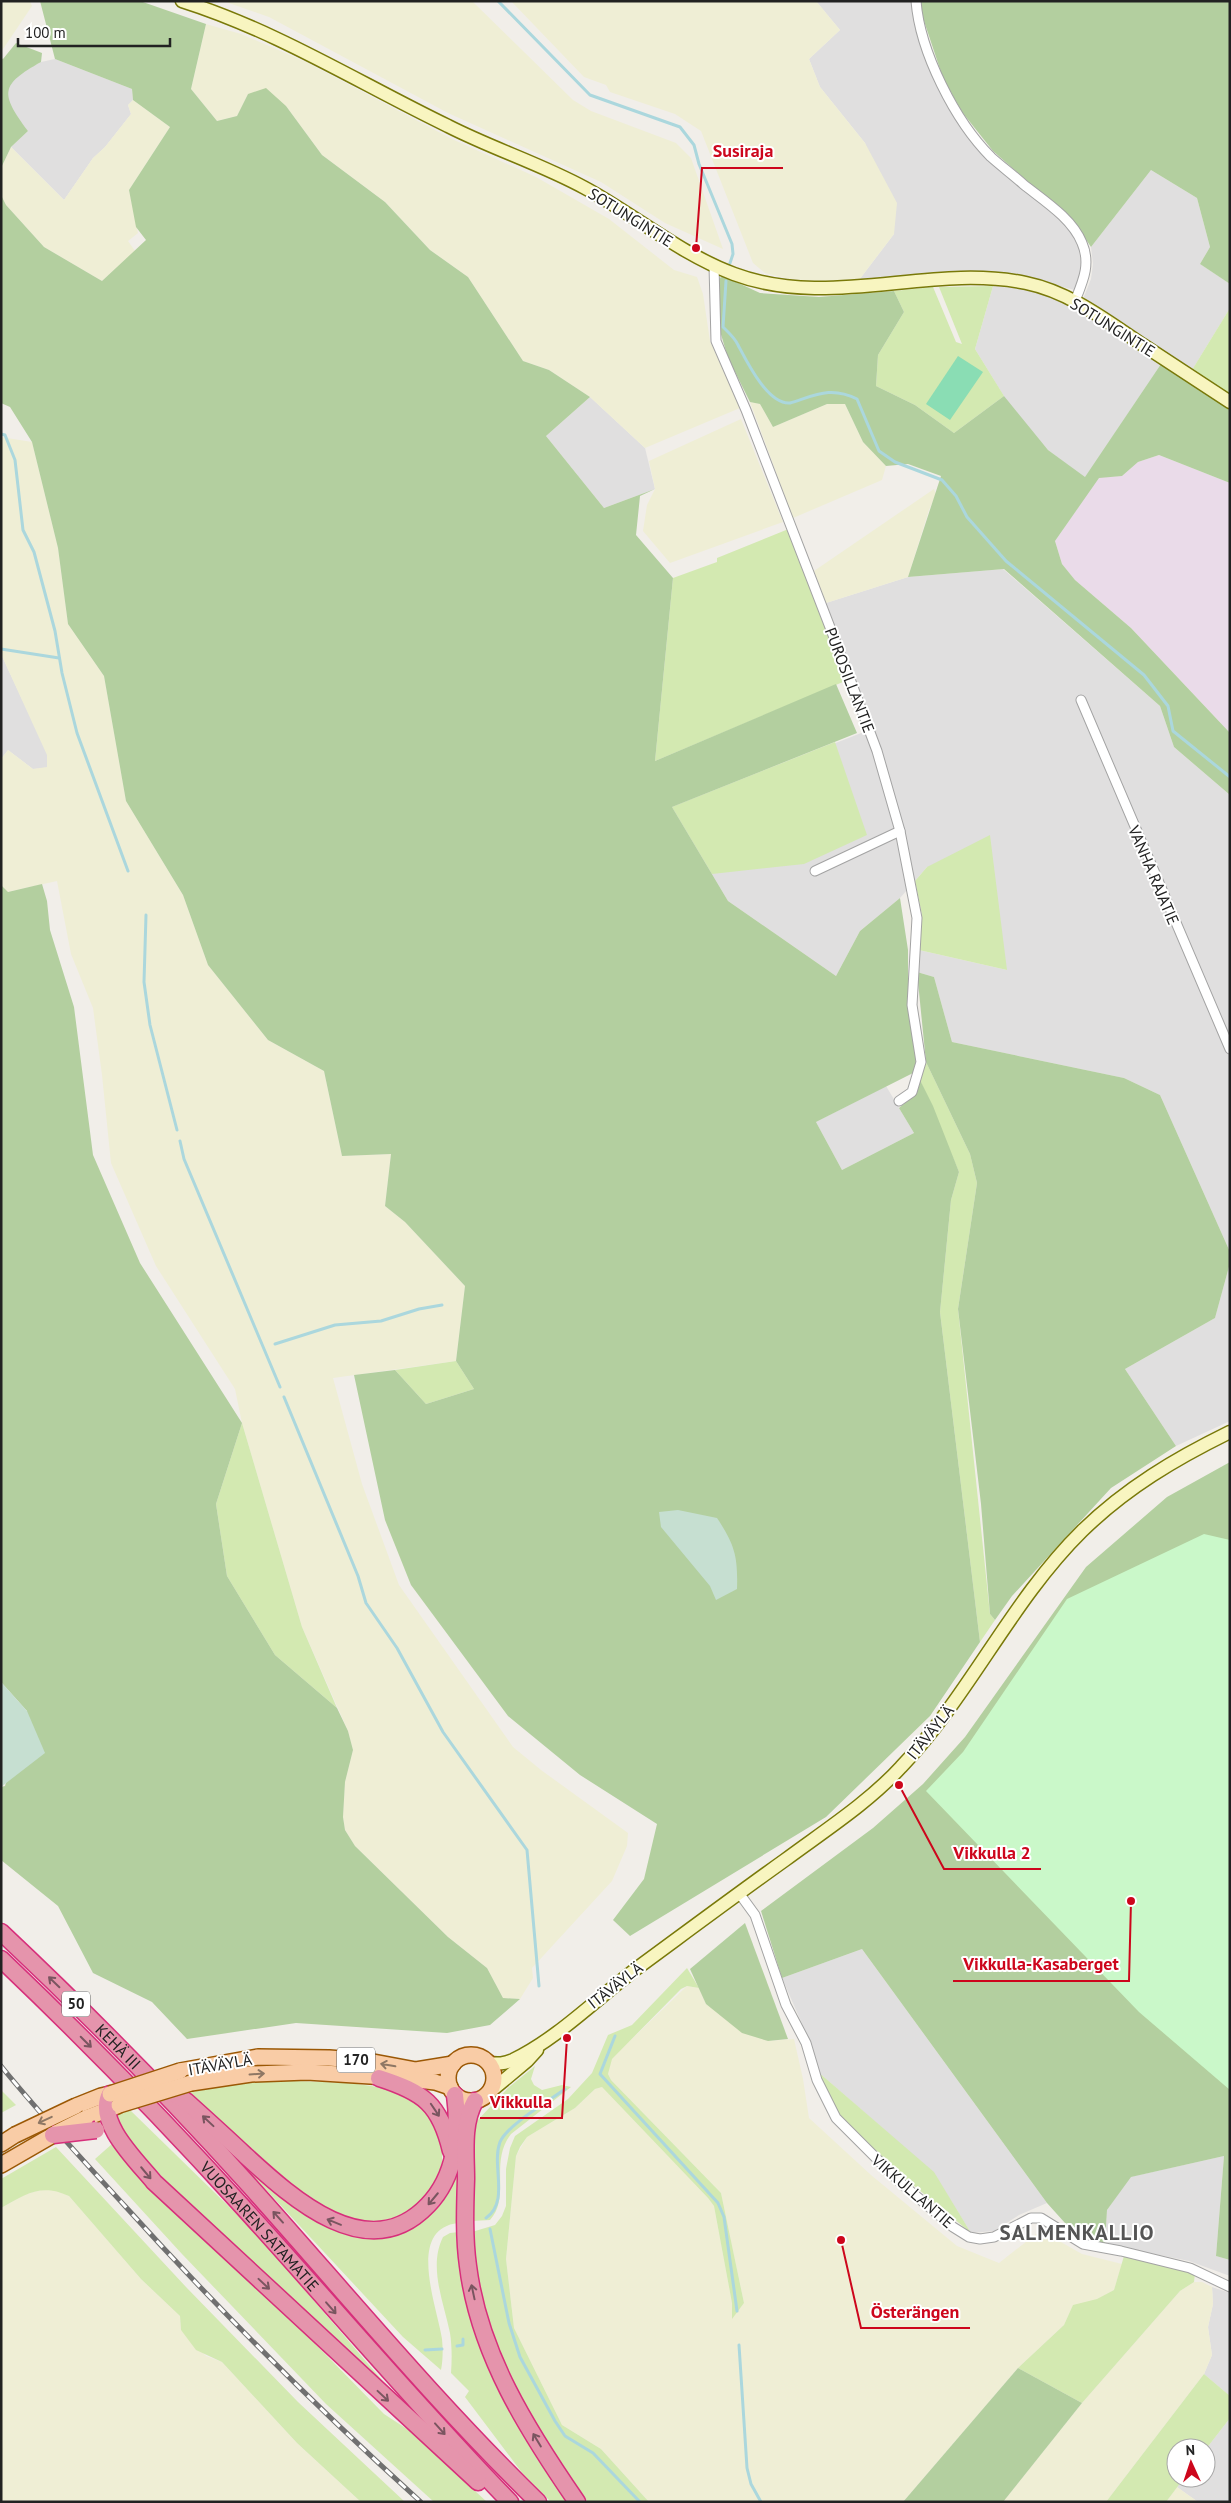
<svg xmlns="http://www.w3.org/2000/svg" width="1231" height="2503" font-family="'PT Sans',sans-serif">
<rect width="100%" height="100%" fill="#f1eee9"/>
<g fill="#e0dfdf">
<polygon points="816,1 911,1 922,49 936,84 954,115 987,158 1069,228 1078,244 1082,269 1075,290 1019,276 859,280 894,234 865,143 820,87 809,59 840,30"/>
<polygon points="55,59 132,89 133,100 128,105 131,114 105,147 93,158 64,200 11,147 28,131 11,111 7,99 6,87 14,76 41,62"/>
<polygon points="1151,170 1197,198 1210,247 1200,264 1230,284 1230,308 1192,370 1083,299 1091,279 1093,264 1091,247"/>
<polygon points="993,286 1023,289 1048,295 1115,333 1161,364 1085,478 1048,450 1010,406 975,349"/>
<polygon points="590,397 645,448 655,489 604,508 546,436"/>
<polygon points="1003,569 1160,706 1174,747 1230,795 1230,1252 1160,1095 1124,1078 952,1042 934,977 917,972 919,950 1007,970 927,867 900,898 860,931 836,976 728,901 672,807 874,728 826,603 908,577"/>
<polygon points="1,654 48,755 47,768 33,769 8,750 1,759"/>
<polygon points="886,1086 914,1133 842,1170 816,1122"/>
<polygon points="1230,1263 1230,1421 1176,1446 1125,1369 1215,1318"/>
<polygon points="862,1949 1047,2203 1019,2215 994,2231 971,2233 933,2172 817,2071 810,2042 782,1978"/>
<polygon points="1224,2156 1216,2256 1230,2260 1230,2276 1189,2261 1105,2244 1107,2210 1130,2177"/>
<polygon points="1212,2287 1230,2293 1230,2396 1204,2374 1212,2355 1208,2327 1213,2304"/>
<polygon points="1230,2418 1230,2502 1198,2502 1177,2487 1184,2478 1206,2478 1206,2449"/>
</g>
<polygon fill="#eadbe9" points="1159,455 1230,483 1230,733 1131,628 1075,580 1062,564 1055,541 1099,477 1122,476 1138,462"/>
<g fill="#efeed5">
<polygon points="1,1 30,1 32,6 1,52"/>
<polygon points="223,1 472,1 573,100 591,111 676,143 691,158 723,249 665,223 601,182 448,113 269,17"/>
<polygon points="511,1 816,1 840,30 809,59 820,87 865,143 897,203 894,234 859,280 815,282 789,279 765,273 753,263 701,131 675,114 610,92 606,85 584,77"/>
<polygon points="206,24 241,34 306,62 452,139 536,177 609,219 674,270 697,277 703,294 710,341 740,408 645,448 590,397 549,370 523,361 468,277 430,250 385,202 322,155 286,106 248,94 237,116 217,121 191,89"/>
<polygon points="133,100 170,127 129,190 138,233 128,241 135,251 102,281 44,247 6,205 1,195 1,168 11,147 64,200 93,158 105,147 131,114 128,105"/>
<polygon points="750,402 760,404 773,427 827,404 845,404 863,442 886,466 882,480 793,518"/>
<polygon points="741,419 783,522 670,563 643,531 647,505 655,489 649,461"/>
<polygon points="1,437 32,442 58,548 68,624 104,676 126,801 183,895 208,965 268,1040 324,1071 342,1156 391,1154 385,1206 405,1222 465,1286 456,1361 333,1378 362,1484 399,1585 513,1747 541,1770 628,1833 627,1846 612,1881 532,1968 533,1978 520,1999 503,1998 487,1968 448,1937 355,1846 345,1830 343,1817 345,1782 353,1750 348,1731 302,1627 242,1423 235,1389 156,1266 111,1163 102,1075 93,1008 71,954 57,881 7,892 1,885 1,759 8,750 33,769 47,767 47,755 1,654"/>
<polygon points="934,489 936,494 929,510 908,577 826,603 814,571"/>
<polygon points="687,1986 699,1988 706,2004 768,2041 794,2039 803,2079 809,2118 871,2175 957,2246 999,2263 1036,2234 1045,2233 1082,2254 1122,2264 1114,2290 1098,2299 1073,2306 1064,2325 1018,2368 903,2502 649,2502 601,2449 562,2425 514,2328 506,2259 516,2156 527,2137 575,2108 595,2089 602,2087 708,2198 714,2206 732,2303 732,2318 744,2303 721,2193 611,2080 608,2074 611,2059"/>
<polygon points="45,2189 56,2190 69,2196 141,2279 180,2316 181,2330 206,2356 222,2362 297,2443 361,2502 1,2502 1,2208 26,2194"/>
<polygon points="1194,2282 1202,2282 1212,2287 1213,2304 1208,2327 1212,2355 1204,2374 1106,2502 1003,2502 1082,2403 1180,2291"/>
<polygon points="1177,2487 1198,2502 1166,2502"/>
</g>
<g fill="#d3e9b1">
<polygon points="993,286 975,349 1004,396 954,433 915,405 876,386 878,355 904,312 894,291 933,287 956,342 962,344 939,287"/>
<polygon points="1230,308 1230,395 1192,370"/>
<polygon points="791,528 850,679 655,761 673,578 717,562 717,558"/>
<polygon points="835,742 867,835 804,864 712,874 672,807"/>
<polygon points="990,835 1007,970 919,950 922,915 915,881 927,867"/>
<polygon points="926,1062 970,1154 977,1183 958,1309 990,1614 995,1620 980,1642 940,1312 951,1200 959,1172 920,1080"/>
<polygon points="456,1361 474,1389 426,1404 395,1370"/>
<polygon points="242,1423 302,1627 337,1708 275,1655 227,1576 216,1504"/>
<polygon points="687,1968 699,1988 687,1986 681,1989 612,2059 608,2074 611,2080 721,2193 744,2303 732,2319 732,2303 714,2206 708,2198 602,2087 595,2089 575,2108 527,2137 520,2147 516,2156 506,2259 514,2328 562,2425 601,2449 649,2502 588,2502 551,2450 524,2406 492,2338 474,2267 472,2232 495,2225 502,2216 506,2206 506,2169 510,2148 515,2136 568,2099 592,2073 608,2035 632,2025"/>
<path d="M535 2066 531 2079 534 2085 542 2090 562 2085 571 2087 511 2134C489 2162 511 2197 490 2220L472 2221 475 2123 508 2088Z"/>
<polygon points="817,2071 934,2172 971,2233 906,2179 839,2116"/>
<polygon points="271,2080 350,2083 399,2090 433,2116 442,2144 442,2162 437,2181 430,2194 409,2214 370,2224 319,2208 236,2139 189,2093 213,2087"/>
<polygon points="1,2090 16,2105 1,2113"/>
<polygon points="130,2110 255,2232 394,2394 176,2192 134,2146 114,2114"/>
<polygon points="112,2144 284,2312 384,2414 410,2431 487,2502 434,2502 326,2404 182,2254 95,2159"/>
<path d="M56 2147 186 2287 298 2402 405 2502H361L297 2443 222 2362 196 2350 181 2330 180 2316 141 2279 69 2196C41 2183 26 2194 1 2208V2179Z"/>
<path d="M458 2150V2223C406 2229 437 2306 442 2339 443 2349 443 2360 441 2370L403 2337 244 2166 379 2237C387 2236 396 2235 403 2233 425 2224 449 2201 455 2178 458 2169 457 2159 458 2150Z"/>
<path d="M459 2232 472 2309 571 2502H551L523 2474 465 2397 469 2391 451 2373C452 2360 452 2346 450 2333 444 2303 428 2267 443 2237L450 2233Z"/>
<polygon points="1124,2256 1195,2273 1194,2282 1180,2291 1082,2403 1018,2368 1064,2325 1073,2305 1097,2299 1114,2290"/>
<polygon points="1204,2374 1230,2396 1230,2418 1206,2449 1176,2448 1176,2478 1184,2478 1166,2502 1106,2502"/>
</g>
<g fill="#b3cf9f">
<polygon points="40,1 140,1 206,24 191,89 217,121 237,116 248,94 266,88 286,106 322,155 385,202 430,250 468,277 523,361 549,370 590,397 546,436 604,508 655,489 640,496 636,535 673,578 655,761 836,684 857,733 672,807 728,901 836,976 860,931 900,898 908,950 908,1004 916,1061 913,1073 816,1122 842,1170 914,1133 899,1108 914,1095 920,1080 933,1106 959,1172 951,1200 940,1312 980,1642 930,1716 826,1817 630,1936 613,1920 644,1879 657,1824 580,1775 508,1716 411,1585 385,1520 354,1375 395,1370 426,1404 474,1389 456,1361 465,1286 405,1222 385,1206 391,1154 342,1156 324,1071 268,1040 208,965 183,895 126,801 104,676 68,624 58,548 32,442 10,407 1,403 1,195 6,205 44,247 102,281 146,240 136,227 129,190 170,127 133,100 132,89 55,59"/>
<polygon points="921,1 1230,1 1230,284 1200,264 1210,247 1197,198 1151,170 1091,247 1075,223 993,151 962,112 943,78 921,12"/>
<path d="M16 43 42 53 41 62C0 85 0 93 28 131L11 147 1 168V58L3 59Z"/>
<polygon points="723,276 760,293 819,297 894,291 904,312 878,355 876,386 915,405 954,433 1004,396 1048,450 1085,477 1161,364 1230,410 1230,483 1159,455 1138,462 1122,476 1099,478 1055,541 1062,564 1075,580 1131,628 1230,733 1230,795 1174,747 1160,706 1004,569 908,577 941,476 908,464 886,466 863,442 845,404 827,404 773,427 760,404 750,402 728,358 720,331 718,279"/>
<polygon points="42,884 47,901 50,930 74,1007 93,1155 140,1263 242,1423 216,1504 227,1576 275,1655 337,1708 348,1731 353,1750 345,1782 343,1817 345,1830 355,1846 448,1937 487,1968 503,1998 520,1999 490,2025 447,2033 296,2023 187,2039 152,2002 93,1973 58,1906 1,1860 1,1787 5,1786 27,1711 1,1682 1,885 8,892"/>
<polygon points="917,972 934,977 952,1042 1124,1078 1160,1095 1230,1252 1230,1263 1215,1318 1125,1369 1176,1446 1111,1488 1012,1596 995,1620 990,1614 981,1504 958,1309 977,1183 970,1154 926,1062"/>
<polygon points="1230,1462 1230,2260 1216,2256 1224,2156 1131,2177 1107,2210 1105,2244 1074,2233 1047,2203 862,1949 782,1978 761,1911 873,1828 923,1784 965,1737 1086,1567 1167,1497"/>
<polygon points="745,1923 788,2039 768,2041 742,2033 706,2004 690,1969"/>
<polygon points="1018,2368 1082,2403 1003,2502 903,2502"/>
</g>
<g fill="#c6dfd1">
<path d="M678 1510 717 1518C735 1545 738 1557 737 1589L716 1600 710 1586 661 1527 659 1512Z"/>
<polygon points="1,1682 27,1711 45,1753 1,1787"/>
</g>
<polygon fill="#caf8c9" points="1204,1534 1230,1540 1230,2090 1139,2012 926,1791 963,1752 1067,1599"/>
<polygon fill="#8addb4" points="958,356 983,372 950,420 926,404"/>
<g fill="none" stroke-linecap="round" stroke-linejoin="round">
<g stroke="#abd7dd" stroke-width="3">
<polyline points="498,1 590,95 680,127 694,145 699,164 732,244 733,254 730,263"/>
<path d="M726 281 723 327C728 332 735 338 738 345 747 362 768 405 790 403 816 395 831 386 857 399L879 451 895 462 942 480 956 496 967 517 1006 561 1144 675 1168 706 1173 731 1230 777"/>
<polyline points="1,434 5,435 15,460 23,530 34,552 55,631 62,673 77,733 128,871"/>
<polyline points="1,649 59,658"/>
<polyline points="146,915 144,982 150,1025 177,1130"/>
<polyline points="180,1141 184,1159 280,1387"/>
<polyline points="275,1344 335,1325 381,1321 419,1309 442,1305"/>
<polyline points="284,1397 358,1576 366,1603 397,1648 443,1732 527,1850 539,1986"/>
<polyline points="615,2036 600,2074 718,2203 724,2217 737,2311"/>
<path d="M486 2218C510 2201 491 2166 500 2142 507 2125 549 2101 565 2089"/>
<polyline points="490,2229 509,2323 520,2357 555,2421 565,2436 593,2453 640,2502"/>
<polyline points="739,2345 747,2468 751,2484 761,2502"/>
<polyline points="457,2346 463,2345 463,2339"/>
<polyline points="425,2350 442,2349"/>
</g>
<defs>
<g id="street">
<path d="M916 1C920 52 955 121 991 157 1001 166 1013 175 1023 184 1043 200 1072 218 1082 243 1091 264 1083 281 1075 301"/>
<polyline points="714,266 716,341 746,410 850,679 877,751 900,831 917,918 912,1005 921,1062 912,1092 899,1101"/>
<polyline points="1081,700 1230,1049"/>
<polyline points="815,871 900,831"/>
<polyline points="739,1893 755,1915 786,2005 806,2043 817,2080 836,2118 903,2185 953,2227 969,2237 980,2239 994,2237 1031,2218 1041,2218 1083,2244 1121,2251 1190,2268 1230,2287"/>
</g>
<g id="secondary">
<path d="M182 1C277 31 359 83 448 126 493 149 541 164 585 188 635 215 680 254 734 274 830 310 930 263 1026 283 1070 292 1107 321 1143 345 1172 364 1201 383 1230 402"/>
<path d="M489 2063C498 2064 504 2064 513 2060 560 2037 598 1997 640 1966 689 1930 736 1895 785 1860 824 1831 868 1803 901 1767 970 1695 1011 1601 1082 1531 1126 1488 1175 1459 1230 1432"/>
<polyline points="491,2091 527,2061 537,2050"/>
</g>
<g id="primary">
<circle cx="471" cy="2078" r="23"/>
<polyline points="180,2071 258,2057 329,2058 368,2061 416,2070 453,2064"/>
<polyline points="191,2083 251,2074 307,2072 402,2078 435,2082 450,2087"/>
<polyline points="76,2106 101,2096 110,2094"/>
<polyline points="86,2118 117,2106"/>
<polyline points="1,2144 15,2135"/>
<polyline points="1,2165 53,2135"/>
</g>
<g id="highway">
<path id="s1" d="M1 1932C87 2013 170 2097 249 2185 344 2291 435 2402 538 2502"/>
<path id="s2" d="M1 1959C84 2038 164 2120 241 2205 331 2304 417 2406 510 2502"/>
<path d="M379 2078C423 2092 440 2104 451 2151"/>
<path d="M173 2093 186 2101C206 2119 226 2137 245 2155 292 2198 368 2268 428 2205 456 2176 460 2133 455 2095"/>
<path d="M110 2094C95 2122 138 2162 154 2182L478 2482"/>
<path d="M475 2101C462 2124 466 2154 466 2179 465 2208 464 2238 468 2266 479 2354 528 2431 577 2502"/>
</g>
</defs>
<use href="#street" stroke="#a3a3a3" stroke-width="11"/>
<use href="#secondary" stroke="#797909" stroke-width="15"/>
<use href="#primary" stroke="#9b5805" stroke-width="18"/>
<use href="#highway" stroke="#d72f7b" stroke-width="19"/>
<use href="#street" stroke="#fff" stroke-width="9"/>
<use href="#secondary" stroke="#f8f5c0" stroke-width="12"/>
<use href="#primary" stroke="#f9cca6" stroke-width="15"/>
<use href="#highway" stroke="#e594ac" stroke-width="16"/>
<defs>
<path id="rail" d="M1 2066C40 2114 82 2159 124 2205 218 2309 317 2408 421 2502"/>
</defs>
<use href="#rail" stroke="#707070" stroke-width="5"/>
<use href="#rail" stroke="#fff" stroke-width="3" stroke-dasharray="9" stroke-linecap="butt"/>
<defs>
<g id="primary-bridge">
<polyline points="110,2094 180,2071"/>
<polyline points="119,2105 191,2083"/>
<polyline points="56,2133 86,2118"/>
<polyline points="15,2135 76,2106"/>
</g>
<polyline id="highway-bridge" points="53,2135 96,2130"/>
</defs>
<use href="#primary-bridge" stroke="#9b5805" stroke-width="18" stroke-linecap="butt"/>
<use href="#highway-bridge" stroke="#d72f7b" stroke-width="19" stroke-linecap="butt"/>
<use href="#primary-bridge" stroke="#f9cca6" stroke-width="15"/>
<use href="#highway-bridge" stroke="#e594ac" stroke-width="16"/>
</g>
<defs><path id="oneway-shaft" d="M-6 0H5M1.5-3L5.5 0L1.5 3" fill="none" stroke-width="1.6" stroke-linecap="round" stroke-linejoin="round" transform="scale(1.25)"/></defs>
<g stroke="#7a5560">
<use href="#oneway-shaft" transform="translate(54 1982) rotate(-136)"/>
<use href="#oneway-shaft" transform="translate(86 2042) rotate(45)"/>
<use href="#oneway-shaft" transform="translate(435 2110) rotate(56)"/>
<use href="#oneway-shaft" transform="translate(208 2121) rotate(-137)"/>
<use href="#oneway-shaft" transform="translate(146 2173) rotate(50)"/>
<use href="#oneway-shaft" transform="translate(433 2199) rotate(130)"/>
<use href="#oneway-shaft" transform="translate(278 2217) rotate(-132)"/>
<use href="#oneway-shaft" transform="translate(334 2222) rotate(-158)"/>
<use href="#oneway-shaft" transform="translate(264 2284) rotate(43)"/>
<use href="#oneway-shaft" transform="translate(473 2292) rotate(-102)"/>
<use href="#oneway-shaft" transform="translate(331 2308) rotate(49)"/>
<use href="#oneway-shaft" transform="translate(383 2396) rotate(43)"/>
<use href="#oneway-shaft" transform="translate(440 2429) rotate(48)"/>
<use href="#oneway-shaft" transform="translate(537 2440) rotate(-121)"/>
</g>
<g stroke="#8e7764">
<use href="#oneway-shaft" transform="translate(388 2065) rotate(-170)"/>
<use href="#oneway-shaft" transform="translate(257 2074) rotate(-4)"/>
<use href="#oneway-shaft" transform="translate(45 2120) rotate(155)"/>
</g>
<g text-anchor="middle" stroke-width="4" stroke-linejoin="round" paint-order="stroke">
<g fill="#fff" stroke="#646464" stroke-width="1">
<rect x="62" y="1991.5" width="28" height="25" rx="4"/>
<rect x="337" y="2047.5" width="38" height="25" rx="4"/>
</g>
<g font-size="15" font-weight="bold" fill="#222">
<text x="76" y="2009">50</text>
<text x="356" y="2065">170</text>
</g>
<g font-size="16" fill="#222" stroke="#fff">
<text transform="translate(631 217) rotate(32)" y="6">SOTUNGINTIE</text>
<text transform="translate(1113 327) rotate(32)" y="6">SOTUNGINTIE</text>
<text transform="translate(850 680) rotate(69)" y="6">PUROSILLANTIE</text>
<text transform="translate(1154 875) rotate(67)" y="6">VANHA RAJATIE</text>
<text transform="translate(930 1732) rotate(-51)" y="6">ITÄVÄYLÄ</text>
<text transform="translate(615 1985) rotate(-38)" y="6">ITÄVÄYLÄ</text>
<text dy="6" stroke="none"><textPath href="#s1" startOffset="164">KEHÄ III</textPath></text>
<text transform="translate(220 2064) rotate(-10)" y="6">ITÄVÄYLÄ</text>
<text transform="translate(913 2191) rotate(41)" y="6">VIKKULLANTIE</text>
<text dy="6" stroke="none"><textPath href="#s2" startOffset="372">VUOSAAREN SATAMATIE</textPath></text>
</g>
<g font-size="21" font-weight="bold" letter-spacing="1" fill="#555" stroke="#fff">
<text x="1077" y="2240">SALMENKALLIO</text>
</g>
</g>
<path fill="none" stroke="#cd061c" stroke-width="2" d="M696 248L702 168H783M899 1785L944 1869H1041M1131 1901L1129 1981H953M567 2038L562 2118H480M841 2240L861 2328H970"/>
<g fill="#cd061c" stroke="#fff" stroke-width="2">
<circle cx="696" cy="248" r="5"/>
<circle cx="899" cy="1785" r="5"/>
<circle cx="1131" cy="1901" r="5"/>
<circle cx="567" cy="2038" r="5"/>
<circle cx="841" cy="2240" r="5"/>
</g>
<g font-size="18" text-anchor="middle" font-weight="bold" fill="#cd061c" stroke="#fff" stroke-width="4" stroke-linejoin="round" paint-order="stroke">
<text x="743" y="157">Susiraja</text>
<text x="992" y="1859">Vikkulla 2</text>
<text x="1041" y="1970">Vikkulla-Kasaberget</text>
<text x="521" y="2108">Vikkulla</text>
<text x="915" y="2318">Österängen</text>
</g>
<rect width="1231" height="2503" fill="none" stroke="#222222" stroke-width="5"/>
<g transform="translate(1191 2463) rotate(357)"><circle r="24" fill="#ffffff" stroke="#a7a7a7"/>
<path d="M0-4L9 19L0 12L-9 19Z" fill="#cd061c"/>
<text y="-8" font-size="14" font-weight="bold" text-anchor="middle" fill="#222222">N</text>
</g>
<path d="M18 38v8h152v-8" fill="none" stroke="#222222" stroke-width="2.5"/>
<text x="25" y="38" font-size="15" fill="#222222" stroke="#ffffff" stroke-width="4" paint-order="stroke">100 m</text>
</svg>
